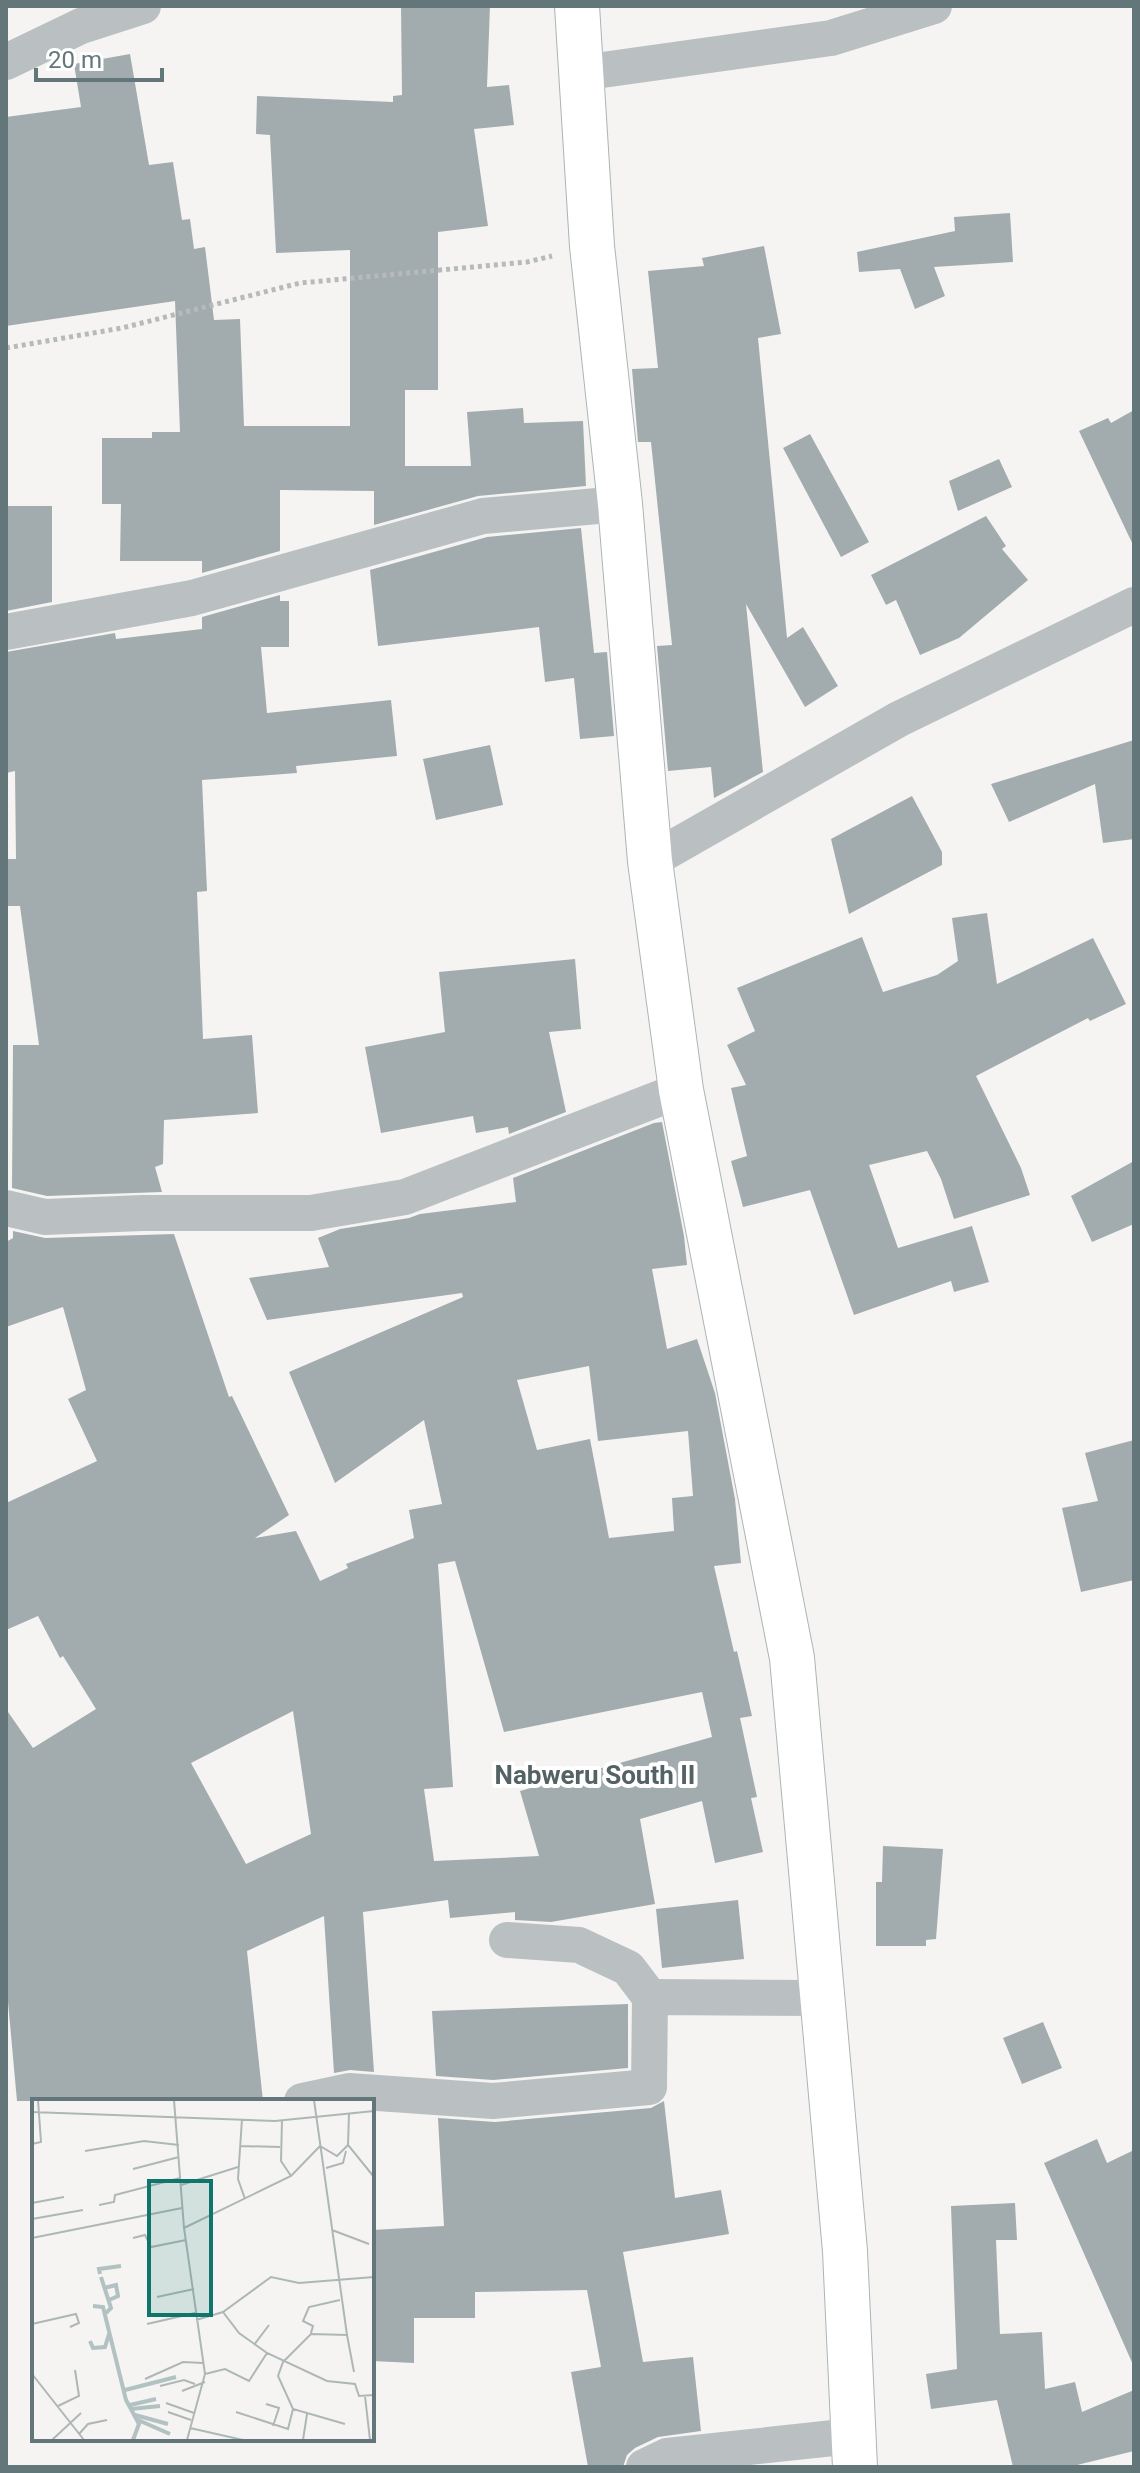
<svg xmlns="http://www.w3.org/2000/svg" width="1140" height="2473" font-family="Roboto,sans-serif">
<rect width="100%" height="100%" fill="#f5f4f2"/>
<g fill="#a2acae" fill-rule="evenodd">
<polygon points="401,6 490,6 487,87 509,85 514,125 474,129 488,226 438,232 438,390 405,390 405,466 471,466 467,412 523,408 524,423 583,421 586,486 478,496 374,525 374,491 280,490 280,551 202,573 202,561 120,561 121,504 102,504 102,438 152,438 152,432 180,432 175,301 6,326 6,117 81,107 74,64 130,54 149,165 173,162 182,220 190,219 194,249 205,247 214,320 240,319 244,426 350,426 350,250 276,253 270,135 256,134 257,96 393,102 393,96 402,95"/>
<polygon points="1010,213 1013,262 934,267 945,296 915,309 900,269 859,272 857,252 955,231 954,217"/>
<polygon points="764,246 781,334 758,338 787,638 803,627 838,686 805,707 746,604 763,772 714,798 711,767 668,771 657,646 672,645 651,442 638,442 632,369 658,368 648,271 704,266 702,258"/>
<polygon points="1134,410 1134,547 1079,431 1108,418 1111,423"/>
<polygon points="810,434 869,542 841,557 783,448"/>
<polygon points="999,459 1012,487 958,511 949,481"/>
<polygon points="6,506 52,506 52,602 6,611"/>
<polygon points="986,516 1006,546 1002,549 1028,580 959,638 920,655 896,600 886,605 871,575"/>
<polygon points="581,528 594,653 607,652 614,736 580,739 574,678 545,682 539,627 378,646 370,570 487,537"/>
<polygon points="280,595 280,601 289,601 289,647 261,647 267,713 391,700 397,756 296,766 297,773 202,780 207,891 197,892 203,1039 252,1035 258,1113 164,1120 163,1164 155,1167 162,1192 47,1196 12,1188 13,1045 39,1045 20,906 6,906 6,859 16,859 15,771 6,773 6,652 115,633 116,639 202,629 202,617"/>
<polygon points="1134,740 1134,839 1103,843 1095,784 1009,822 991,784"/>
<polygon points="490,745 503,805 436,820 423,759"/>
<polygon points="912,796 942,852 942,865 849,914 831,839"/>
<polygon points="987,913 997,984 1093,938 1126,1004 1090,1021 1088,1018 976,1076 1021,1168 1030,1195 954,1219 941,1179 927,1151 869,1165 898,1248 972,1226 989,1282 954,1292 951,1281 854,1315 810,1190 743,1207 731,1161 747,1156 731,1088 746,1085 727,1045 755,1031 737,988 862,937 883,992 937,975 958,961 952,918"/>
<polygon points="575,959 581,1029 549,1032 566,1112 509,1134 508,1127 476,1133 473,1116 381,1133 365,1047 445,1032 439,972"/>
<path d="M662 1122 684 1236 687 1265 652 1269 667 1349 697 1339 715 1393 735 1499 741 1563 714 1566 734 1652 737 1651 752 1716 740 1718 757 1797 751 1798 763 1852 715 1863 702 1801 640 1819 655 1904 551 1922 515 1920V1912L450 1918 448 1900 363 1912 374 2072 350 2070 334 2073 324 1916 247 1951 263 2101H17L6 1980V1709L33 1748 96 1709 63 1656 60 1658 38 1616 6 1630V1503L97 1461 68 1399 86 1390 63 1307 6 1327V1242L13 1238V1231L45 1238 174 1234 229 1397 232 1396 289 1515 255 1538 296 1531 320 1581 348 1568 346 1564 414 1538 409 1510 442 1504 424 1420 335 1483 289 1372 463 1297 462 1293 267 1320 249 1278 329 1267 318 1238 340 1229 409 1218 420 1214 516 1202 513 1178 654 1123ZM589 1366 598 1441 688 1431 693 1496 672 1498 674 1531 609 1538 590 1439 537 1450 517 1380ZM455 1561 504 1732 702 1692 712 1737 520 1791 539 1856 434 1861 424 1789 453 1787 438 1564ZM293 1711 311 1834 246 1864 191 1763Z"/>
<polygon points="1134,1161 1134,1224 1092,1242 1071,1196"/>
<polygon points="1134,1440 1134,1580 1081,1592 1062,1508 1098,1501 1085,1453"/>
<polygon points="883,1846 943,1849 936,1939 926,1940 926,1946 876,1946 876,1882 882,1882"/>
<polygon points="738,1900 744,1959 662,1968 656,1909"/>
<polygon points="628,2004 628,2068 493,2080 436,2076 432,2011"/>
<polygon points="1043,2022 1062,2068 1022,2084 1003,2038"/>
<polygon points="664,2101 675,2198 721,2190 729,2234 623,2252 643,2362 693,2357 701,2431 658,2437 635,2448 627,2455 623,2467 588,2467 571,2372 601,2367 587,2290 475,2292 475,2318 414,2318 414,2363 372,2361 372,2230 444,2226 438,2118 495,2122 651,2108"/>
<polygon points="1097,2139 1107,2163 1134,2150 1134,2367 1044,2163"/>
<polygon points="1015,2203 1017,2240 996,2240 1000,2334 1042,2332 1045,2389 1075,2382 1082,2412 1134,2390 1134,2451 1069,2467 1013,2467 997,2400 931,2409 926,2374 957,2369 951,2206"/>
</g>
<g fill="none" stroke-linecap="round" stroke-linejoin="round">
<defs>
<polyline id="secondary" points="577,6 592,246 620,504 650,861 681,1090 792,1658 845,2251 855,2467"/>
</defs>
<use href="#secondary" stroke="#acb4b6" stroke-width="46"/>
<polyline stroke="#b6babb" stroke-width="5" stroke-dasharray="4 4" stroke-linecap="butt" points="6,348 122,328 300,283 527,262 552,256"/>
<g stroke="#bac0c1" stroke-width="36">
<polyline points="6,62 81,26 143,6"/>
<polyline points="581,73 831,38 934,6"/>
<polyline points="6,632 192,598 483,516 620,504"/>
<polyline points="650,861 899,719 1134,605"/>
<polyline points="6,1208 45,1217 142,1213 311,1213 405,1197 681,1090"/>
<polyline points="507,1940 579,1945 628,1968 650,1997"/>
<polyline points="302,2101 349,2091 493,2101 649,2087 650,1997 822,1998"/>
<polyline points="644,2467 667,2456 852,2436"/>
</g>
<use href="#secondary" stroke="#fff" stroke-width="44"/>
</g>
<g text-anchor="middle" stroke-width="8" stroke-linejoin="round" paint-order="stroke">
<g font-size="26" font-weight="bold" fill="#546265" stroke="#fff">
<text x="595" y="1784">Nabweru South II</text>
</g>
</g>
<g transform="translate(32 2099)">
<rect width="342" height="342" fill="#f5f4f2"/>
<path fill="none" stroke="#b2c1c1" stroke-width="4" d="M68 175 67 170 89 167M69 178 79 209 74 214M72 189 84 186 86 197 77 201M61 207 71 208 94 301 107 325 101 341M58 242 61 249 73 248 77 235M93 291 144 278M98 306 124 300M99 310 128 307M103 316 136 325M106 321 138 335"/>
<path fill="none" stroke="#aeb7b7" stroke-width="2" d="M142 1 152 129 173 275 155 341M282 1 315 236 279 235 251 263 246 277 261 310 313 325M0 13 243 22 342 12M317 15 316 46 342 78M210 20 206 80 213 100M250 21 249 62 259 77M0 45 9 43 6 1M209 47 248 48M53 52 112 42 147 46M294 69 311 64 314 52M101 70 147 58M149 86 206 68M0 104 32 98M67 106 82 103 83 96 148 79M0 120 51 111M152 129 259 77 288 47 305 57 316 46M300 131 337 145M0 139 150 109M101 139 113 136 119 148 154 141M125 198 162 190M191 213 207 234 235 254 295 282 323 285 327 297 342 296M164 221 191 213 239 178 267 184 342 178M0 225 44 215 47 224 38 228M115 225 163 214M279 234 281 227 271 222 277 208 308 201M315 236 322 273M222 246 237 226M0 275 52 341M173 275 193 270 217 282 235 254M113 280 151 263 171 264M128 287 152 281 163 285M150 292 173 283M333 297 338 341M134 304 162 314M234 305 247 309 241 327M26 307 47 297 43 271M136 313 159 321M204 313 256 330 261 310M158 329 211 341M47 335 56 325 75 321M20 341 49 314M271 341 275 315"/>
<path fill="#0f766e" fill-opacity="0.15" stroke="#0f766e" stroke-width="4" d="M117 82H179V216H117Z"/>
<rect width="342" height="342" fill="none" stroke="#63767a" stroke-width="4"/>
</g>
<rect width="1140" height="2473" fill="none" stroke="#63767a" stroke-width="16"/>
<path d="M36 68v12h126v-12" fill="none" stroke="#63767a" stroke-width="4"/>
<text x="48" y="68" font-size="24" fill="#63767a" stroke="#ffffff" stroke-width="6" paint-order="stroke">20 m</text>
</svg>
